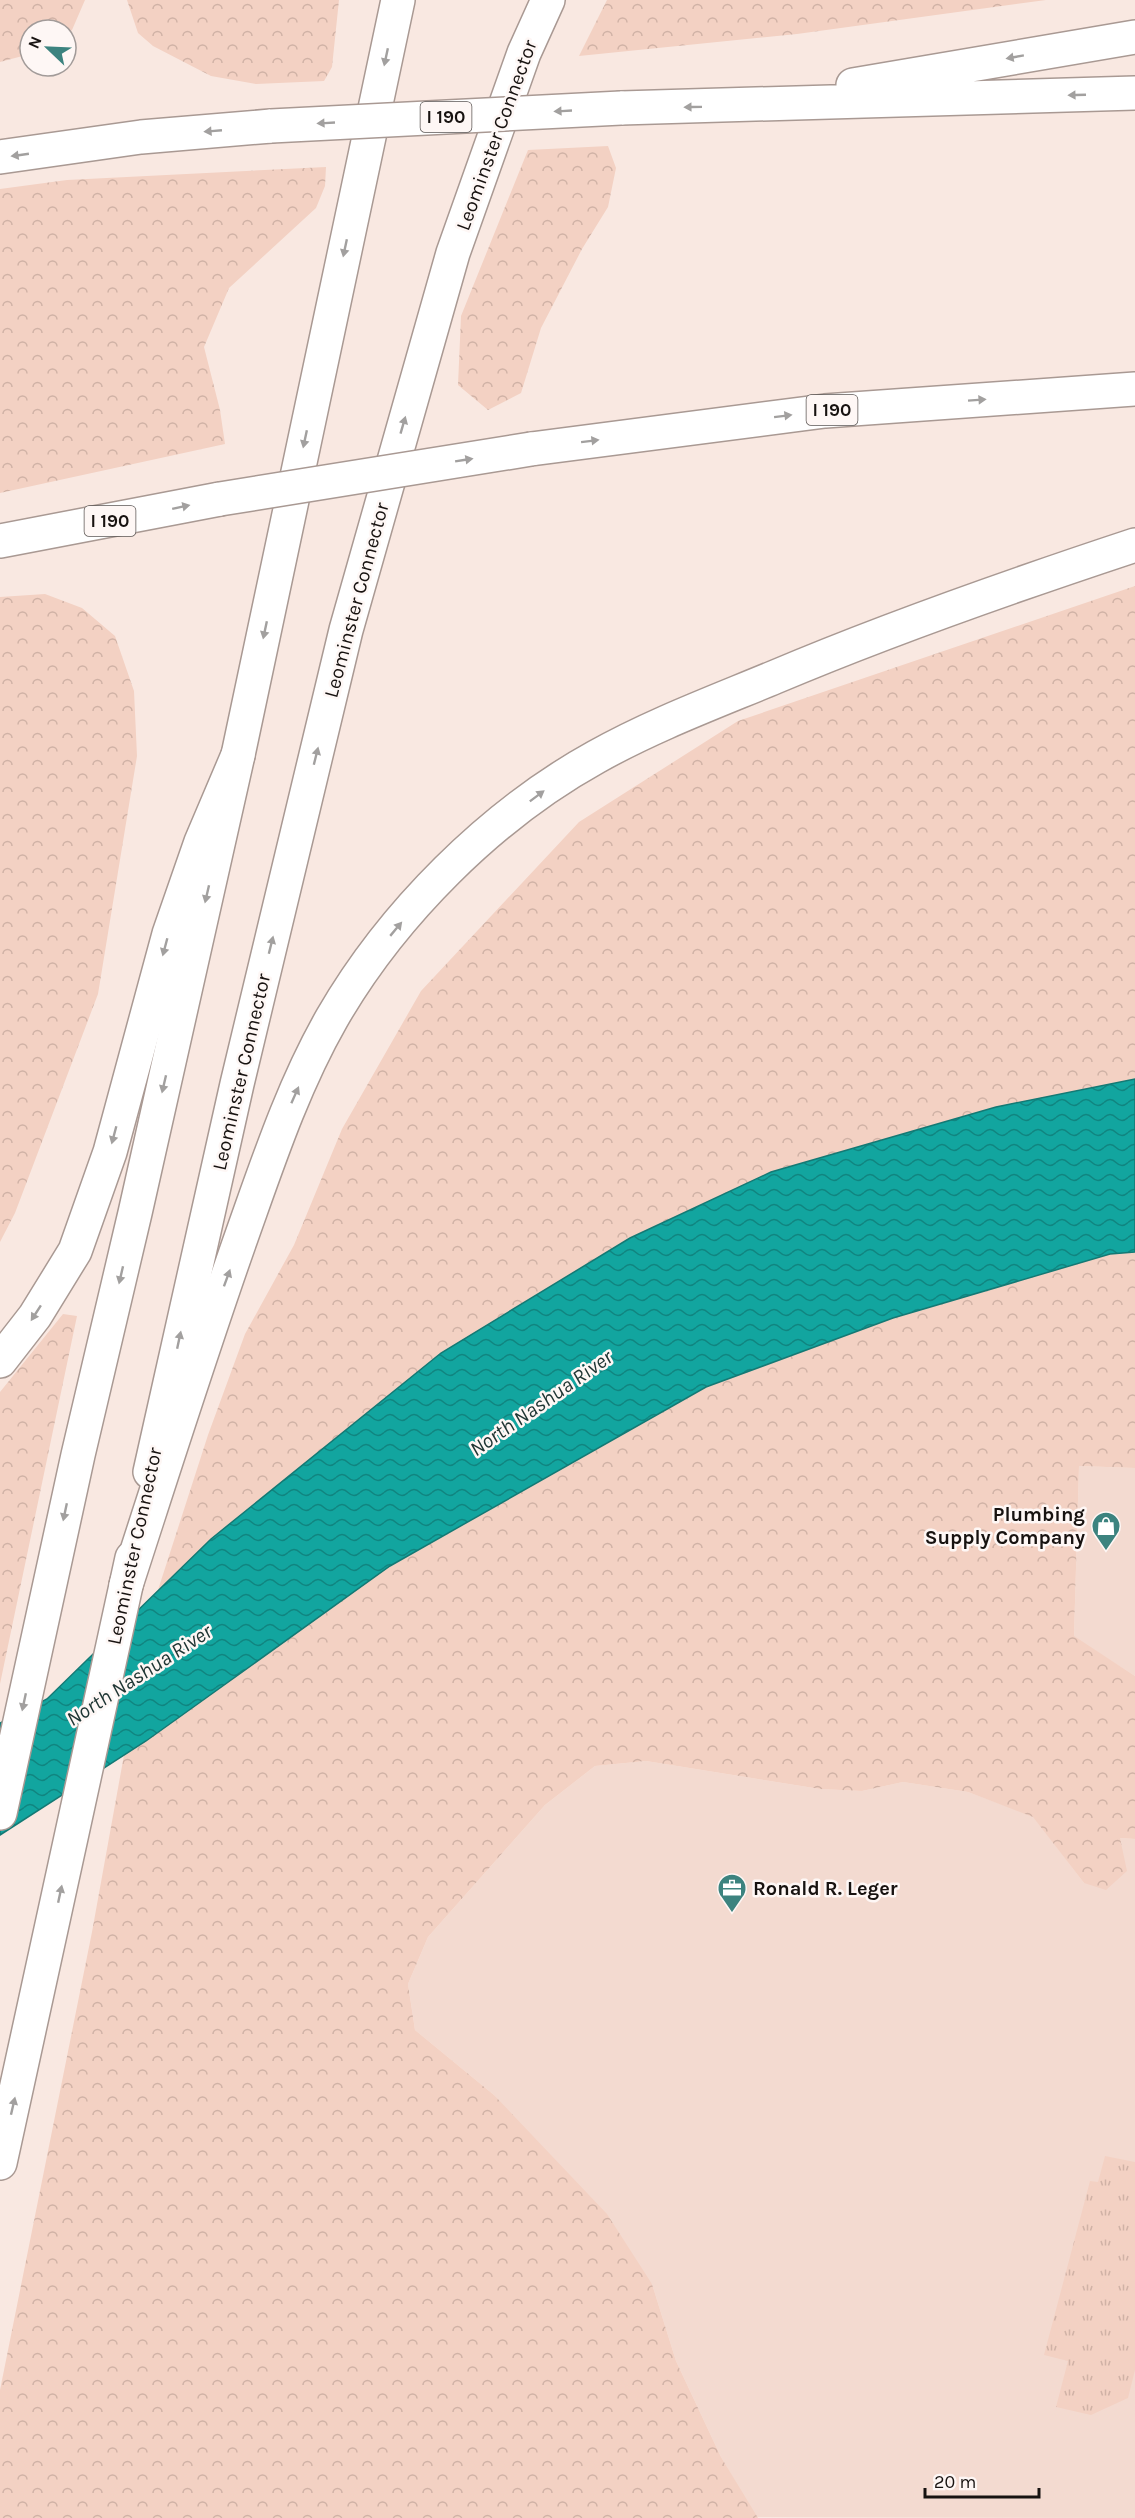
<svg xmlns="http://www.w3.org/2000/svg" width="1135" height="2518" viewBox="0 0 1135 2518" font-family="Karla,sans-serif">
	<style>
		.built { fill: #f3dad0 }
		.forest { fill: url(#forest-crowns) }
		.park { fill: url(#park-tufts) }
		.water { fill: url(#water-waves); stroke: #147974; stroke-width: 1.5 }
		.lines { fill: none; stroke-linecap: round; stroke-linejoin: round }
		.major-casing { stroke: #a99993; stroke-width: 36 }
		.highway-casing { stroke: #a99993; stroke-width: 36 }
		.major { stroke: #fff; stroke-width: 33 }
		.highway { stroke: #fff; stroke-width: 33 }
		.highway-bridge-casing { stroke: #a99993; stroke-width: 36; stroke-linecap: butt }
		.highway-bridge { stroke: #fff; stroke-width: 33 }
		.oneway { fill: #a2a09f }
		.labels { text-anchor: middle; stroke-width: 5; stroke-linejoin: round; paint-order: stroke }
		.shield { fill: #fef7f5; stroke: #5c5755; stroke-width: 1.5 }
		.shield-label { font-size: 18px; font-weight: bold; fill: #171210 }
		.street-label { font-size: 20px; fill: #171210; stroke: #fef7f5 }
		.poi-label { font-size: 20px; font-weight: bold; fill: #171210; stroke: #fef7f5; text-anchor: end }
		.water-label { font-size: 21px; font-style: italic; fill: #203634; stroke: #fef7f5 }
	</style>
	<defs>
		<pattern id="forest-crowns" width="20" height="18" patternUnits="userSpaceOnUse" patternTransform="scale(1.5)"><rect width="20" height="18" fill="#f3d1c3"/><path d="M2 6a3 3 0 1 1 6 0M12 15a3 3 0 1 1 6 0" fill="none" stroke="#d0b2a6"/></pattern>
		<pattern id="park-tufts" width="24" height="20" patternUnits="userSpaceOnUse" patternTransform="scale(1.5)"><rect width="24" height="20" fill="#f3d1c3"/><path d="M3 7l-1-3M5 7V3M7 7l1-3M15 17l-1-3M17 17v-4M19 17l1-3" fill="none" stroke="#d0b2a6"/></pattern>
		<pattern id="water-waves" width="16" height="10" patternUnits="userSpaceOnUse" patternTransform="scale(1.5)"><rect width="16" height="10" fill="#12a59f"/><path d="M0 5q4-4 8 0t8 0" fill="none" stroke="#108580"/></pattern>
	</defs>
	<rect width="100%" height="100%" fill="#f9e8e1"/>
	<path class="built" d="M 1079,1466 L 1135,1468 L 1135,1676 L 1074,1637 Z
		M 646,1761 L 820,1789 L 862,1791 L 903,1782 L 968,1792 L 1033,1816 L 1084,1883 L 1120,1838 L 1135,1839 L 1135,2518 L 756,2517 L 721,2457 L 676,2361 L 652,2284 L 494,2095 L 415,2030 L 408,1984 L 428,1937 L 545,1805 L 595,1766 Z"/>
	<path class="forest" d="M 0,0 L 85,0 L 72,30 L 66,35 L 66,30 L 30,30 L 30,54 L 0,62 Z
		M 127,0 L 339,0 L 332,67 L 324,81 L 256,84 L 211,76 L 153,46 L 138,33 Z
		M 607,0 L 1046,0 L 797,34 L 579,56 Z
		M 608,146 L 616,168 L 608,207 L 582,249 L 541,328 L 521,393 L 488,410 L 458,385 L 461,316 L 528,150 Z
		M 326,167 L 325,186 L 316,208 L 229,288 L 204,347 L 220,410 L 225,444 L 0,493 L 0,189 L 67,180 Z
		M 1135,586 L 1135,1079 L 996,1107 L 771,1172 L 630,1238 L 158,1590 L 208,1435 L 245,1334 L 294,1245 L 342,1129 L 421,991 L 579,822 L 738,721 Z
		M 45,594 L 82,608 L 115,636 L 134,691 L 137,756 L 98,994 L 15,1213 L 0,1242 L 0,597 Z
		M 1135,1252 L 1135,1468 L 1079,1466 L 1074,1636 L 1135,1676 L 1135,1839 L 1120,1838 L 1127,1871 L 1106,1890 L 1084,1883 L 1033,1817 L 968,1792 L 903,1782 L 862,1791 L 820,1789 L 646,1761 L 595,1766 L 545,1805 L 428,1937 L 408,1984 L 415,2030 L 494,2095 L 607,2214 L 652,2284 L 676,2361 L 721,2457 L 758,2518 L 0,2518 L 0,2390 L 92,1932 L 124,1755 L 390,1566 L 706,1387 L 893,1318 L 1110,1254 Z
		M 63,1314 L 77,1316 L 0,1684 L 0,1392 Z"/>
	<path class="park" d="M 1105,2156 L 1135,2162 L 1135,2370 L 1128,2398 L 1091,2415 L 1056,2407 L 1068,2361 L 1044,2355 L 1090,2181 L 1098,2182 Z"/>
	<path class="water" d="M 1135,1079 L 1135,1252 L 1110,1254 L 893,1318 L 706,1387 L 390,1566 L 146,1741 L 0,1835 L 0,1723 L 47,1699 L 211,1539 L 441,1353 L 630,1238 L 771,1172 L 996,1107 Z"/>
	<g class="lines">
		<g class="major-casing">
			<path id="major" d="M 150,1472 L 237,1084 L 346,630 L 453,253 L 524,53 L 548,0
				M 0,1813 L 78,1455 L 135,1213 L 238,755 L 398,0
				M 0,2163 L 132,1558"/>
		</g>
		<g class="highway-casing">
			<path id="highway" d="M 853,85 L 1135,37
				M 621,108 L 1135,93
				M 0,157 L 141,137 L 271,126
				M 531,449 L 825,411 L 1135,389
				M 0,541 L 220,499
				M 0,1361 L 35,1316 L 75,1251 L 110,1152 L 169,934 L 201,842 L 238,755
				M 126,1585 C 164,1468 201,1351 242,1235 C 268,1162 293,1086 332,1018 C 392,914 491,815 596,757 C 653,725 715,702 775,677 C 893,627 1014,585 1135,545"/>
		</g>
		<use href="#major" class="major"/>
		<use href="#highway" class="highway"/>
		<g class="highway-bridge-casing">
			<path id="highway-bridge" d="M 271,126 L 621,108
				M 220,499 L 531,449"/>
		</g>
		<use href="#highway-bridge" class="highway-bridge"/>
	</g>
	<defs><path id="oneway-solid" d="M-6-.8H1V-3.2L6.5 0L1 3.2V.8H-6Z" transform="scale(1.5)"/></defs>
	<g class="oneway">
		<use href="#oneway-solid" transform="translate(386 57) rotate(102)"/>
		<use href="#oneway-solid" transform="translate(1015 57) rotate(170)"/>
		<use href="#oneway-solid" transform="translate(1077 95) rotate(178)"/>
		<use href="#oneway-solid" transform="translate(693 107) rotate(179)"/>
		<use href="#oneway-solid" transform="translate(563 111) rotate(177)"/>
		<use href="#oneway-solid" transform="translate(326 123) rotate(177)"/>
		<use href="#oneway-solid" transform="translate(213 131) rotate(175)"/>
		<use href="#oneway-solid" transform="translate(20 155) rotate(172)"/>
		<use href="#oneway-solid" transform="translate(345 248) rotate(102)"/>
		<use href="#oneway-solid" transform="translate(977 400) rotate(-4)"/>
		<use href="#oneway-solid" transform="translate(783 416) rotate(-7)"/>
		<use href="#oneway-solid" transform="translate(403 425) rotate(-74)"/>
		<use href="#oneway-solid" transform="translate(305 439) rotate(102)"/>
		<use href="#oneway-solid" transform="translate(590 441) rotate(-7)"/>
		<use href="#oneway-solid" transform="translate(464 460) rotate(-9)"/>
		<use href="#oneway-solid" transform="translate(181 507) rotate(-12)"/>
		<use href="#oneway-solid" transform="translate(265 630) rotate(102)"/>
		<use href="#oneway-solid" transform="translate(316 756) rotate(-76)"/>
		<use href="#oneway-solid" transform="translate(537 796) rotate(-37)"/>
		<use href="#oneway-solid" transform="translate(207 894) rotate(103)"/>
		<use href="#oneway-solid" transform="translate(396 929) rotate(-50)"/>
		<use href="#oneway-solid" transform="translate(271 945) rotate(-76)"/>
		<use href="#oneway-solid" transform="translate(165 947) rotate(105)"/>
		<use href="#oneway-solid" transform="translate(164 1084) rotate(103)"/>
		<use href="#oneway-solid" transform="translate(295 1095) rotate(-66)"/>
		<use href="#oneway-solid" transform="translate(114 1135) rotate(105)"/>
		<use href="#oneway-solid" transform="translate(121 1275) rotate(103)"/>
		<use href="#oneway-solid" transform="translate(227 1278) rotate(-70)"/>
		<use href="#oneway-solid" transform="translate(36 1313) rotate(123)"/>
		<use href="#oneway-solid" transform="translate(179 1340) rotate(-78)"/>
		<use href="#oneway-solid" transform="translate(65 1512) rotate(102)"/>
		<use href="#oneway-solid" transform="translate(24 1702) rotate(102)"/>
		<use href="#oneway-solid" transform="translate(60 1894) rotate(-78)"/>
		<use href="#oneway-solid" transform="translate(13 2106) rotate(-77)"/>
	</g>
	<defs>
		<g id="shop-pin" transform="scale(1.5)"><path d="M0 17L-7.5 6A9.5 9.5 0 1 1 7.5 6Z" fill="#3c837f" stroke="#fef7f5"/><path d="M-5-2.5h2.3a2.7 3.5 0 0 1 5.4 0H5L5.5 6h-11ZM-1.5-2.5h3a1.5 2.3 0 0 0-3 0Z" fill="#fff"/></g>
		<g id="office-pin" transform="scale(1.5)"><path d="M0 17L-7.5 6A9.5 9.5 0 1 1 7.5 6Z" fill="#3c837f" stroke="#fef7f5"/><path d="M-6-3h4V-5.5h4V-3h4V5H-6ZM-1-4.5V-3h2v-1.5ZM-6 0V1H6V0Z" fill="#fff"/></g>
	</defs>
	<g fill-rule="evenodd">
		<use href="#shop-pin" x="1106" y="1526"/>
		<use href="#office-pin" x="732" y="1888"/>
	</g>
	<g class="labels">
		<g class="shield">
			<rect x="420.5" y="102" width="51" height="30" rx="4.5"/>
			<rect x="806.5" y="395" width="51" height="30" rx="4.5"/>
			<rect x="84.5" y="506" width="51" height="30" rx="4.5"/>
		</g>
		<g class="shield-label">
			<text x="446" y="123">I 190</text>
			<text x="832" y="416">I 190</text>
			<text x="110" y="527">I 190</text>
		</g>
		<g class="street-label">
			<text transform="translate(496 135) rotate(-70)" y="7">Leominster Connector</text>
			<text transform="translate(356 600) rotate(-75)" y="7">Leominster Connector</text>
			<text transform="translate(241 1072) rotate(-77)" y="7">Leominster Connector</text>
			<text transform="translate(134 1546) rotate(-78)" y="7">Leominster Connector</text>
		</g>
		<g class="poi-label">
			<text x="1085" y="1521">Plumbing<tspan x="1085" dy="23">Supply Company</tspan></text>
			<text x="753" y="1895" text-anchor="start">Ronald R. Leger</text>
		</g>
		<g class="water-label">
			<text transform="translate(541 1403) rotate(-35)" y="7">North Nashua River</text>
			<text transform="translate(139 1675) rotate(-33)" y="7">North Nashua River</text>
		</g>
	</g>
	<g transform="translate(48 48) rotate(293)"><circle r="28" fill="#fef7f5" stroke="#a29b99" stroke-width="1.5"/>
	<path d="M0-4.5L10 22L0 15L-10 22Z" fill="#3c837f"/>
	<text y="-9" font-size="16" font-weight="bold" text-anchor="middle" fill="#171210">N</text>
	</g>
	<path d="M925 2488v9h114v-9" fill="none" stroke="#171210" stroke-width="3"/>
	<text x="934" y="2488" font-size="18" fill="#171210" stroke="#fef7f5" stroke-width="4.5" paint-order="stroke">20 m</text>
</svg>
